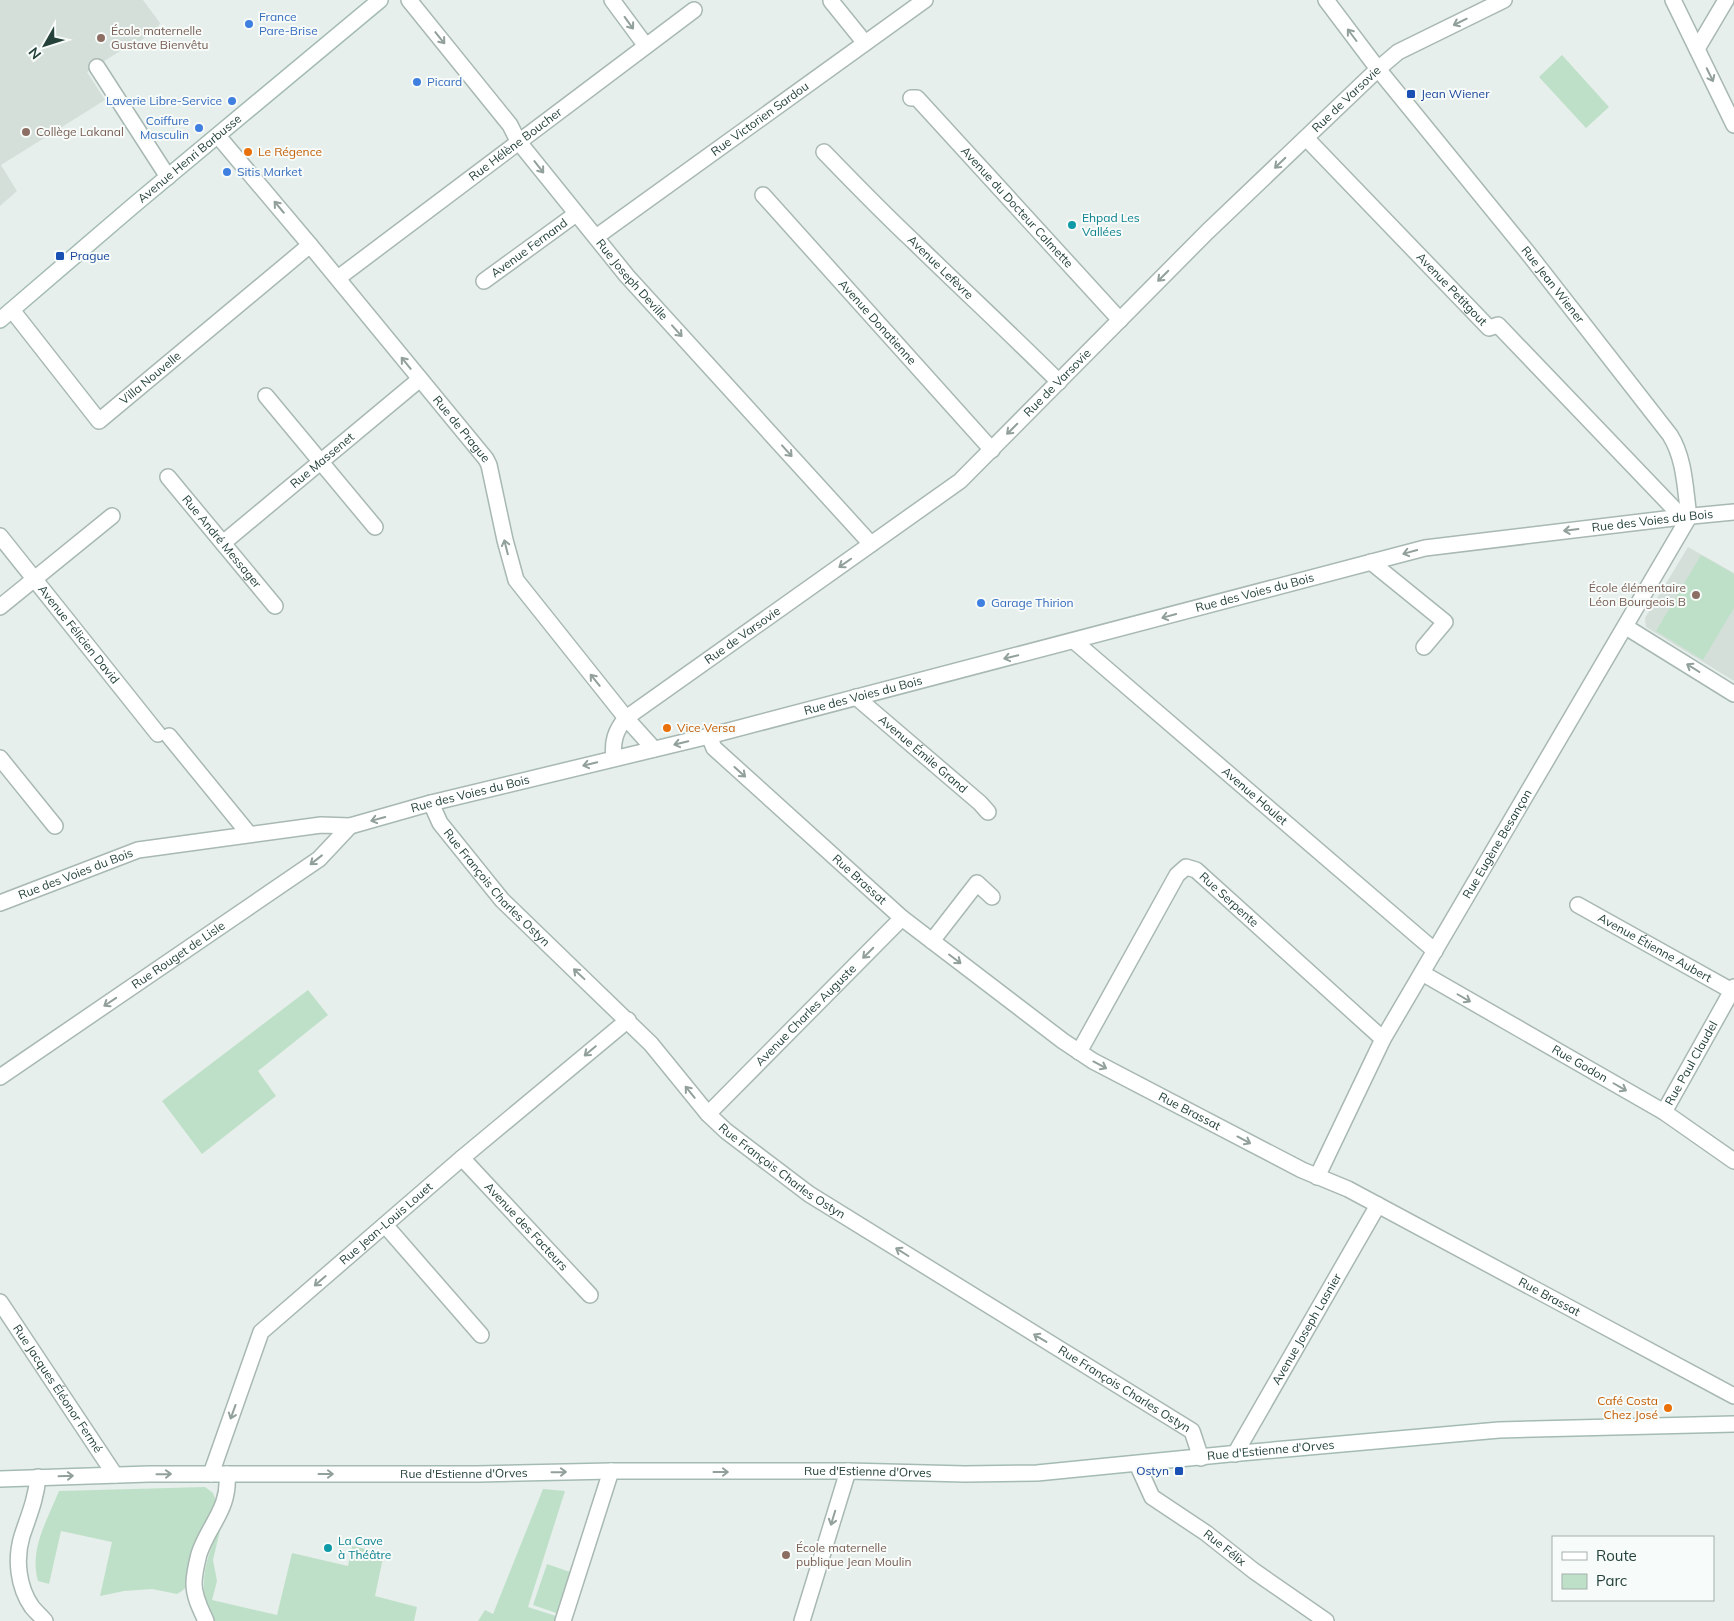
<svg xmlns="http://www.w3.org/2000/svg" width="1734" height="1621" viewBox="0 0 1734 1621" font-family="Mulish,sans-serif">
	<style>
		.built { fill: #d4dfda }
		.green { fill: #bfe0c8 }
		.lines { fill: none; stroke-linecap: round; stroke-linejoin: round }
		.street-casing { stroke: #a8b8b2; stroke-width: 18 }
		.secondary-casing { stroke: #a4bbb3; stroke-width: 18 }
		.street { stroke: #fff; stroke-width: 15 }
		.secondary { stroke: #fff; stroke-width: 15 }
		.oneway { stroke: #92a09c }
		.shop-dot { fill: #3f7fe0; stroke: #f7fbf9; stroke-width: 2 }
		.education-dot { fill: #8d6e63; stroke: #f7fbf9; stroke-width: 2 }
		.transit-dot { fill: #1a4fb4; stroke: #f7fbf9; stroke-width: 2 }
		.food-dot { fill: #e8710a; stroke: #f7fbf9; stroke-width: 2 }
		.culture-dot { fill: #0f9aa8; stroke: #f7fbf9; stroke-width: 2 }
		.labels { text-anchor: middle; stroke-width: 4; stroke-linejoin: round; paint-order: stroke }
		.shop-label { font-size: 12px; fill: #366cbe; stroke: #f7fbf9; text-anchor: start }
		.education-label { font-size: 12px; fill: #785e54; stroke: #f7fbf9; text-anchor: start }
		.transit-label { font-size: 12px; fill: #164399; stroke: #f7fbf9; text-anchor: start }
		.street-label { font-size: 12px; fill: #24423a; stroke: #f7fbf9 }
		.food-label { font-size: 12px; fill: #c56008; stroke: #f7fbf9; text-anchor: start }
		.culture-label { font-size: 12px; fill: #0d838f; stroke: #f7fbf9; text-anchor: start }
	</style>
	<rect width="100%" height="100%" fill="#e6efeb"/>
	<path class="built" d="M 0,0 L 143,0 L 160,23 L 157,29 L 130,48 L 128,46 L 87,72 L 105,100 L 1,165 L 17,191 L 0,206 Z
		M 1688,547 L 1734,573 L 1734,681 L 1646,627 L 1645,618 Z"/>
	<path class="green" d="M 1562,55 L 1609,107 L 1586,128 L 1539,77 Z
		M 1701,555 L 1734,574 L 1734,608 L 1703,660 L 1656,631 Z
		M 308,990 L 328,1015 L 258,1071 L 276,1096 L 202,1154 L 162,1101 Z
		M 205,1487 L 213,1493 L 216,1501 L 188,1585 L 182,1591 L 177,1594 L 152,1589 L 124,1591 L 100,1596 L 112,1542 L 61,1531 L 49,1584 L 38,1581 C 29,1549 47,1521 59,1491 Z
		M 543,1489 L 565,1491 L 528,1607 L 559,1617 L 558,1621 L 478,1621 L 485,1610 L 493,1614 Z
		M 223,1518 L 213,1560 L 217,1581 L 212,1600 L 277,1615 L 292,1553 L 348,1566 L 352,1546 L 384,1553 L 375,1596 L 417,1607 L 414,1621 L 214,1621 C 210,1611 205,1601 204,1591 C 202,1565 214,1541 223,1518 Z
		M 547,1564 L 573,1573 L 559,1614 L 533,1605 Z"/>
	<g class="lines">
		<g class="street-casing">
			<g id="street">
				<path id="s1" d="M 409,0 L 510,125 L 518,141 L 627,276 L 871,544"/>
				<path d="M 612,0 L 646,46"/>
				<path id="s2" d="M 1326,0 L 1378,69 L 1528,253 L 1670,435 C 1685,459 1685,489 1689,517"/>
				<path d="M 1673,0 L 1734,125"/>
				<path d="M 831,1 L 865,43"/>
				<path d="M 1697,49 L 1726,0"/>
				<path d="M 97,67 L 168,177"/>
				<path id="s3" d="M 911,98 L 917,98 L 1120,320"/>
				<path id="s4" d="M 218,136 L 310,245 L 486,459 L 489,465 L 505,540 L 516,580 L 626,718 L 654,749"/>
				<path id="s5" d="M 1306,138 L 1489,328 L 1498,325 L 1682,517"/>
				<path id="s6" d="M 824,152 C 853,182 882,212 913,241 C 961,288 1011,334 1059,382"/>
				<path id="s7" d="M 763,195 L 992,450"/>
				<path id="s8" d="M 596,237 L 925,0"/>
				<path id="s9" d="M 338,278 L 694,10"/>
				<path id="s10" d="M 484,281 L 576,214"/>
				<path id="s11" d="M 12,310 L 99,421 L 310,245"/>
				<path d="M 266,396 L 375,527"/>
				<path id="s12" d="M 168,477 L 275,606"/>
				<path id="s13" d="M 0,536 L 158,734"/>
				<path id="s14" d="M 223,543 L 420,379"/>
				<path d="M 1371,562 L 1445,622 L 1424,647"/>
				<path d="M 0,607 L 112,516"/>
				<path d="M 1626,627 L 1734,694"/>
				<path id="s15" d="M 1074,641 L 1435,951"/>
				<path id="s16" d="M 856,697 L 980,803 L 988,812"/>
				<path d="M 169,736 L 249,834"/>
				<path id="s17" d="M 709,736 L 714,748 L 902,918 L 1063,1041 L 1093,1061 L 1302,1170 L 1348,1189 L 1734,1396"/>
				<path d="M 0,758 L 55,826"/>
				<path id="s18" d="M 614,758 C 612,742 615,731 626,718 L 960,481 L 1207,232 L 1378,69 L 1398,52 L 1504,0"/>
				<path id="s19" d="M 431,803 L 440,823 L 502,900 L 651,1044 L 708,1114 L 726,1131 L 809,1194 L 1192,1431 L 1201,1458"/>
				<path id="s20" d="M 0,903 L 138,850 L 321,825 L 350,826 L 431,803 L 709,736 L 1425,548 L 1682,517 L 1734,512"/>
				<path id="s21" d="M 1578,905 L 1732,991"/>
				<path d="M 932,941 L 977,883 L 992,897"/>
				<path id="s22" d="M 1422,973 L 1664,1112 L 1734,1161"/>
				<path id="s23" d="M 1079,1052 L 1177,875 L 1186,867 L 1196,870 L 1383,1039"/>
				<path id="s24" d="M 0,1077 L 319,859 L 350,826"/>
				<path id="s25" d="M 1664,1112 L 1734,987"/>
				<path id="s26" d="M 708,1114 L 902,918"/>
				<path id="s27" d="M 462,1158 L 590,1295"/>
				<path id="s28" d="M 1317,1177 L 1383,1039 L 1689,517"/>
				<path d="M 385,1225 L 481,1335"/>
				<path id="s29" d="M 0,1302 L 115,1475"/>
				<path id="s30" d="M 1235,1454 L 1378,1205"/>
				<path id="s31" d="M 1137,1464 L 1152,1497 L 1206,1533 L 1254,1571 L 1326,1621"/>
				<path id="s32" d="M 211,1474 L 261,1332 L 462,1158 L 628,1020"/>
				<path d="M 38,1477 C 36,1499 29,1515 22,1536 C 15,1559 18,1587 32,1607 C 36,1612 41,1616 45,1621"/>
				<path d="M 206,1621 C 201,1610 194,1597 194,1584 C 194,1575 197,1562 199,1554 C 209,1524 230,1509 227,1474"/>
				<path d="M 563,1621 L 611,1471"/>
				<path d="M 802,1621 L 848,1471"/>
			</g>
		</g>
		<g class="secondary-casing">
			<g id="secondary">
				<path id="s33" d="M 0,320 L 134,205 L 380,0"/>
				<path id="s34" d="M 0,1479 L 149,1474 L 478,1474 L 611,1471 L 848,1471 L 965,1474 L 1037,1473 L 1229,1454 L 1499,1430 L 1734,1424"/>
			</g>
		</g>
		<use href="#street" class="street"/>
		<use href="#secondary" class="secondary"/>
	</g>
	<defs><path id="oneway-shaft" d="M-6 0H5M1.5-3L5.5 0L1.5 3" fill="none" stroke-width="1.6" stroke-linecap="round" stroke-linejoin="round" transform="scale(1.25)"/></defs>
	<g class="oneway">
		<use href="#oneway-shaft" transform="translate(1460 22) rotate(154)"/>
		<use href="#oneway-shaft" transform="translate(629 23) rotate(54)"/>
		<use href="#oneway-shaft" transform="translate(1352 35) rotate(-127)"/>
		<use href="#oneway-shaft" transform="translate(440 38) rotate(51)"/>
		<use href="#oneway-shaft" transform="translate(1710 75) rotate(64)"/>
		<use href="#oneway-shaft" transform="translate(1280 163) rotate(136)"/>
		<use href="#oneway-shaft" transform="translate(539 167) rotate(52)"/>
		<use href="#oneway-shaft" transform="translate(279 207) rotate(-130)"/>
		<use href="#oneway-shaft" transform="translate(1163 276) rotate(135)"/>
		<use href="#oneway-shaft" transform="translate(677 331) rotate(48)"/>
		<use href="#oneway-shaft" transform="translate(406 363) rotate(-129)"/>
		<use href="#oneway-shaft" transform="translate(1012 429) rotate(135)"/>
		<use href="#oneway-shaft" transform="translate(787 451) rotate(48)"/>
		<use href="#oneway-shaft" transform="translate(1571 530) rotate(173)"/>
		<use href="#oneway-shaft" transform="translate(506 547) rotate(-104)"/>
		<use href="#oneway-shaft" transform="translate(1410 552) rotate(165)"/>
		<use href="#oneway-shaft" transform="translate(845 563) rotate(145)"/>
		<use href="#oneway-shaft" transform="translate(1169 616) rotate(165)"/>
		<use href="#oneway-shaft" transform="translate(1011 657) rotate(166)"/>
		<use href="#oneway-shaft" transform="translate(1693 668) rotate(-148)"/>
		<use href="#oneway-shaft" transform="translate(595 680) rotate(-129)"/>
		<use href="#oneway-shaft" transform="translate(681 743) rotate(166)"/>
		<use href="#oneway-shaft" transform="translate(590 764) rotate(166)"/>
		<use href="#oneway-shaft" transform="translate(740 772) rotate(42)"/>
		<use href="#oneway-shaft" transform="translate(378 819) rotate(165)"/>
		<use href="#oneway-shaft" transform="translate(316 860) rotate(142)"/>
		<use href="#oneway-shaft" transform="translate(868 953) rotate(135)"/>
		<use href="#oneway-shaft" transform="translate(955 959) rotate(37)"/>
		<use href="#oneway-shaft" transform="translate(579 974) rotate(-137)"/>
		<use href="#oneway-shaft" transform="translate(1464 998) rotate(30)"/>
		<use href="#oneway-shaft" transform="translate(110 1002) rotate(146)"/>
		<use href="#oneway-shaft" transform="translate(590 1051) rotate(140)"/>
		<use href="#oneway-shaft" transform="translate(1100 1065) rotate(28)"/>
		<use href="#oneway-shaft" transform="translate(1620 1087) rotate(30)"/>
		<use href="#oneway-shaft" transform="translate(690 1092) rotate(-129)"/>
		<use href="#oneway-shaft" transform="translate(1244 1140) rotate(28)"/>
		<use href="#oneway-shaft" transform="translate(902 1252) rotate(-148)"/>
		<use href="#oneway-shaft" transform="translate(320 1281) rotate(139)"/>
		<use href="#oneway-shaft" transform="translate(1040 1338) rotate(-149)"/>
		<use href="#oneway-shaft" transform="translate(233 1412) rotate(110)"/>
		<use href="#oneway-shaft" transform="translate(559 1472) rotate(-1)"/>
		<use href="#oneway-shaft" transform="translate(721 1472)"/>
		<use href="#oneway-shaft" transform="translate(164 1474) rotate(-1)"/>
		<use href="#oneway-shaft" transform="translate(326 1474)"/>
		<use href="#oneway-shaft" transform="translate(66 1476) rotate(-2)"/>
		<use href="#oneway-shaft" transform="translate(833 1518) rotate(107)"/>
	</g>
	<g class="shop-dot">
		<circle cx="249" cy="24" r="5"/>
		<circle cx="417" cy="82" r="5"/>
		<circle cx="232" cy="101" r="5"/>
		<circle cx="199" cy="128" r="5"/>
		<circle cx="227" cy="172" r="5"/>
		<circle cx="981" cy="603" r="5"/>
	</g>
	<g class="education-dot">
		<circle cx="101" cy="38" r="5"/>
		<circle cx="26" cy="132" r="5"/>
		<circle cx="1696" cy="595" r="5"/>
		<circle cx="786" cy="1555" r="5"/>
	</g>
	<g class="transit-dot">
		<rect x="1406" y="89" width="10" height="10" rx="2.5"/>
		<rect x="55" y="251" width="10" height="10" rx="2.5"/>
		<rect x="1174" y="1466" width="10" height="10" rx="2.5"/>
	</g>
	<g class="food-dot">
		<circle cx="248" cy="152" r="5"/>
		<circle cx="667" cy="728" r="5"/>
		<circle cx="1668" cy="1408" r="5"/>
	</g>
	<g class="culture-dot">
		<circle cx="1072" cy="225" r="5"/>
		<circle cx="328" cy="1548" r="5"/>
	</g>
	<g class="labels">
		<g class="shop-label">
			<text x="259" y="21">France<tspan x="259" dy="14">Pare-Brise</tspan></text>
			<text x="427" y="86">Picard</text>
			<text x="222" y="105" text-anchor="end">Laverie Libre-Service</text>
			<text x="189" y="125" text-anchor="end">Coiffure<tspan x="189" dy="14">Masculin</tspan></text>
			<text x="237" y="176">Sitis Market</text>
			<text x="991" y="607">Garage Thirion</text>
		</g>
		<g class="education-label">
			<text x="111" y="35">École maternelle<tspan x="111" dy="14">Gustave Bienvêtu</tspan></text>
			<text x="36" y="136">Collège Lakanal</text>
			<text x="1686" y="592" text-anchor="end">École élémentaire<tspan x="1686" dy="14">Léon Bourgeois B</tspan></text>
			<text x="796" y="1552">École maternelle<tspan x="796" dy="14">publique Jean Moulin</tspan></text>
		</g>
		<g class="transit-label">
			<text x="1421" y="98">Jean Wiener</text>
			<text x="70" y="260">Prague</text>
			<text x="1169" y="1475" text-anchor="end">Ostyn</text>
		</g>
		<g class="street-label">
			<text dy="4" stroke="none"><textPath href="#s18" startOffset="996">Rue de Varsovie</textPath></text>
			<text dy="4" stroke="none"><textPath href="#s8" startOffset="202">Rue Victorien Sardou</textPath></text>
			<text dy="4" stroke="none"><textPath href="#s9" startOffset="222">Rue Hélène Boucher</textPath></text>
			<text dy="4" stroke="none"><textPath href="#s33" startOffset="249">Avenue Henri Barbusse</textPath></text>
			<text dy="4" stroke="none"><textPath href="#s3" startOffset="154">Avenue du Docteur Calmette</textPath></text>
			<text dy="4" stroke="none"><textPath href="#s10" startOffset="56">Avenue Fernand</textPath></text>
			<text dy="4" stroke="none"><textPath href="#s6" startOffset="164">Avenue Lefèvre</textPath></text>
			<text dy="4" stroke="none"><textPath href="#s1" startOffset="358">Rue Joseph Deville</textPath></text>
			<text dy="4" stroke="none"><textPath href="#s2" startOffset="364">Rue Jean Wiener</textPath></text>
			<text dy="4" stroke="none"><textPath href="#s5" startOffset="210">Avenue Petitgout</textPath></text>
			<text dy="4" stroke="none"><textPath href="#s7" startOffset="171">Avenue Donatienne</textPath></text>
			<text dy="4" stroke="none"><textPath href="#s11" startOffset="208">Villa Nouvelle</textPath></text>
			<text dy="4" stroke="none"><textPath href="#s18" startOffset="591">Rue de Varsovie</textPath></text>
			<text dy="4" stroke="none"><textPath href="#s4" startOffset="381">Rue de Prague</textPath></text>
			<text dy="4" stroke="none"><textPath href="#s14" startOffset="129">Rue Massenet</textPath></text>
			<text dy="4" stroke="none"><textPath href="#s20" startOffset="1701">Rue des Voies du Bois</textPath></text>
			<text dy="4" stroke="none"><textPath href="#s12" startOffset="84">Rue André Messager</textPath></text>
			<text dy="4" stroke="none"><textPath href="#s20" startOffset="1296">Rue des Voies du Bois</textPath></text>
			<text dy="4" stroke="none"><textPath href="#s13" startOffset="126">Avenue Félicien David</textPath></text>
			<text dy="4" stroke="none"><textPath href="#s18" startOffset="186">Rue de Varsovie</textPath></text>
			<text dy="4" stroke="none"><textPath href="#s20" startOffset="891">Rue des Voies du Bois</textPath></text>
			<text dy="4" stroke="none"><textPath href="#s16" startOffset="88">Avenue Émile Grand</textPath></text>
			<text dy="4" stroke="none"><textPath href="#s20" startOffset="486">Rue des Voies du Bois</textPath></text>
			<text dy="4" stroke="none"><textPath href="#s15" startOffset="238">Avenue Houlet</textPath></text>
			<text dy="4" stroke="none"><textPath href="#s28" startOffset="379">Rue Eugène Besançon</textPath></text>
			<text dy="4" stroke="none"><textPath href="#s20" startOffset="81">Rue des Voies du Bois</textPath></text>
			<text dy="4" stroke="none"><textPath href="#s17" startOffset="209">Rue Brassat</textPath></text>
			<text dy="4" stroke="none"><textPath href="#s19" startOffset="108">Rue François Charles Ostyn</textPath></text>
			<text dy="4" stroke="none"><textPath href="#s23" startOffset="269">Rue Serpente</textPath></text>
			<text dy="4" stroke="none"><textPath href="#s21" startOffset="88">Avenue Étienne Aubert</textPath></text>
			<text dy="4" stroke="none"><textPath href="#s24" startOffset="216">Rue Rouget de Lisle</textPath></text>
			<text dy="4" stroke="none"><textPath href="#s26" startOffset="139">Avenue Charles Auguste</textPath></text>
			<text dy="4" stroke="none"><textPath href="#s25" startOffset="56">Rue Paul Claudel</textPath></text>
			<text dy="4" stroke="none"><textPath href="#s22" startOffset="182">Rue Godon</textPath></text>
			<text dy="4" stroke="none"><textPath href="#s17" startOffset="614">Rue Brassat</textPath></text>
			<text dy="4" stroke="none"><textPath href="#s19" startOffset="512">Rue François Charles Ostyn</textPath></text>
			<text dy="4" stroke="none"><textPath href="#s32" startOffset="316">Rue Jean-Louis Louet</textPath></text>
			<text dy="4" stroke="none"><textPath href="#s27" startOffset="94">Avenue des Facteurs</textPath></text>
			<text dy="4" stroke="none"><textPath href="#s17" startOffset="1019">Rue Brassat</textPath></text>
			<text dy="4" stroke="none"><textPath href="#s30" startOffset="144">Avenue Joseph Lasnier</textPath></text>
			<text dy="4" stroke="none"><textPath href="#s29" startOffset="104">Rue Jacques Éléonor Fermé</textPath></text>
			<text dy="4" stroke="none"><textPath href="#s19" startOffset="918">Rue François Charles Ostyn</textPath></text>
			<text dy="4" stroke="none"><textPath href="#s34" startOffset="1272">Rue d'Estienne d'Orves</textPath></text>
			<text dy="4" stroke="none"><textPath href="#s34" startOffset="464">Rue d'Estienne d'Orves</textPath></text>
			<text dy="4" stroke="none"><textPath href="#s34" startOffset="868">Rue d'Estienne d'Orves</textPath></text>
			<text dy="4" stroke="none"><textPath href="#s31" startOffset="125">Rue Félix</textPath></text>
		</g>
		<g class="food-label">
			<text x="258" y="156">Le Régence</text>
			<text x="677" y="732">Vice Versa</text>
			<text x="1658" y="1405" text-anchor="end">Café Costa<tspan x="1658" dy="14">Chez José</tspan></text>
		</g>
		<g class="culture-label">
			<text x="1082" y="222">Ehpad Les<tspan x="1082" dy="14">Vallées</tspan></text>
			<text x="338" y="1545">La Cave<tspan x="338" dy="14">à Théâtre</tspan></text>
		</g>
	</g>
	<rect x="1552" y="1536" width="162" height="65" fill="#f7fbf9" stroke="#a3b1ad"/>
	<rect x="1562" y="1552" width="25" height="8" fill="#ffffff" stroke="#a3b1ad"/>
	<text x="1596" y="1561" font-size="15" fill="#24423a">Route</text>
	<rect x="1562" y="1574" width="25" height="15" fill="#bfe0c8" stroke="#a3b1ad"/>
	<text x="1596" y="1586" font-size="15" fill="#24423a">Parc</text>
	<g transform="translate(45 45) rotate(231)" stroke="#f7fbf9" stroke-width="4" paint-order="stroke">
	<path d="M0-4L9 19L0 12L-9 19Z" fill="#24423a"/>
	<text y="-8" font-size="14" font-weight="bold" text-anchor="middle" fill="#24423a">N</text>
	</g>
</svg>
